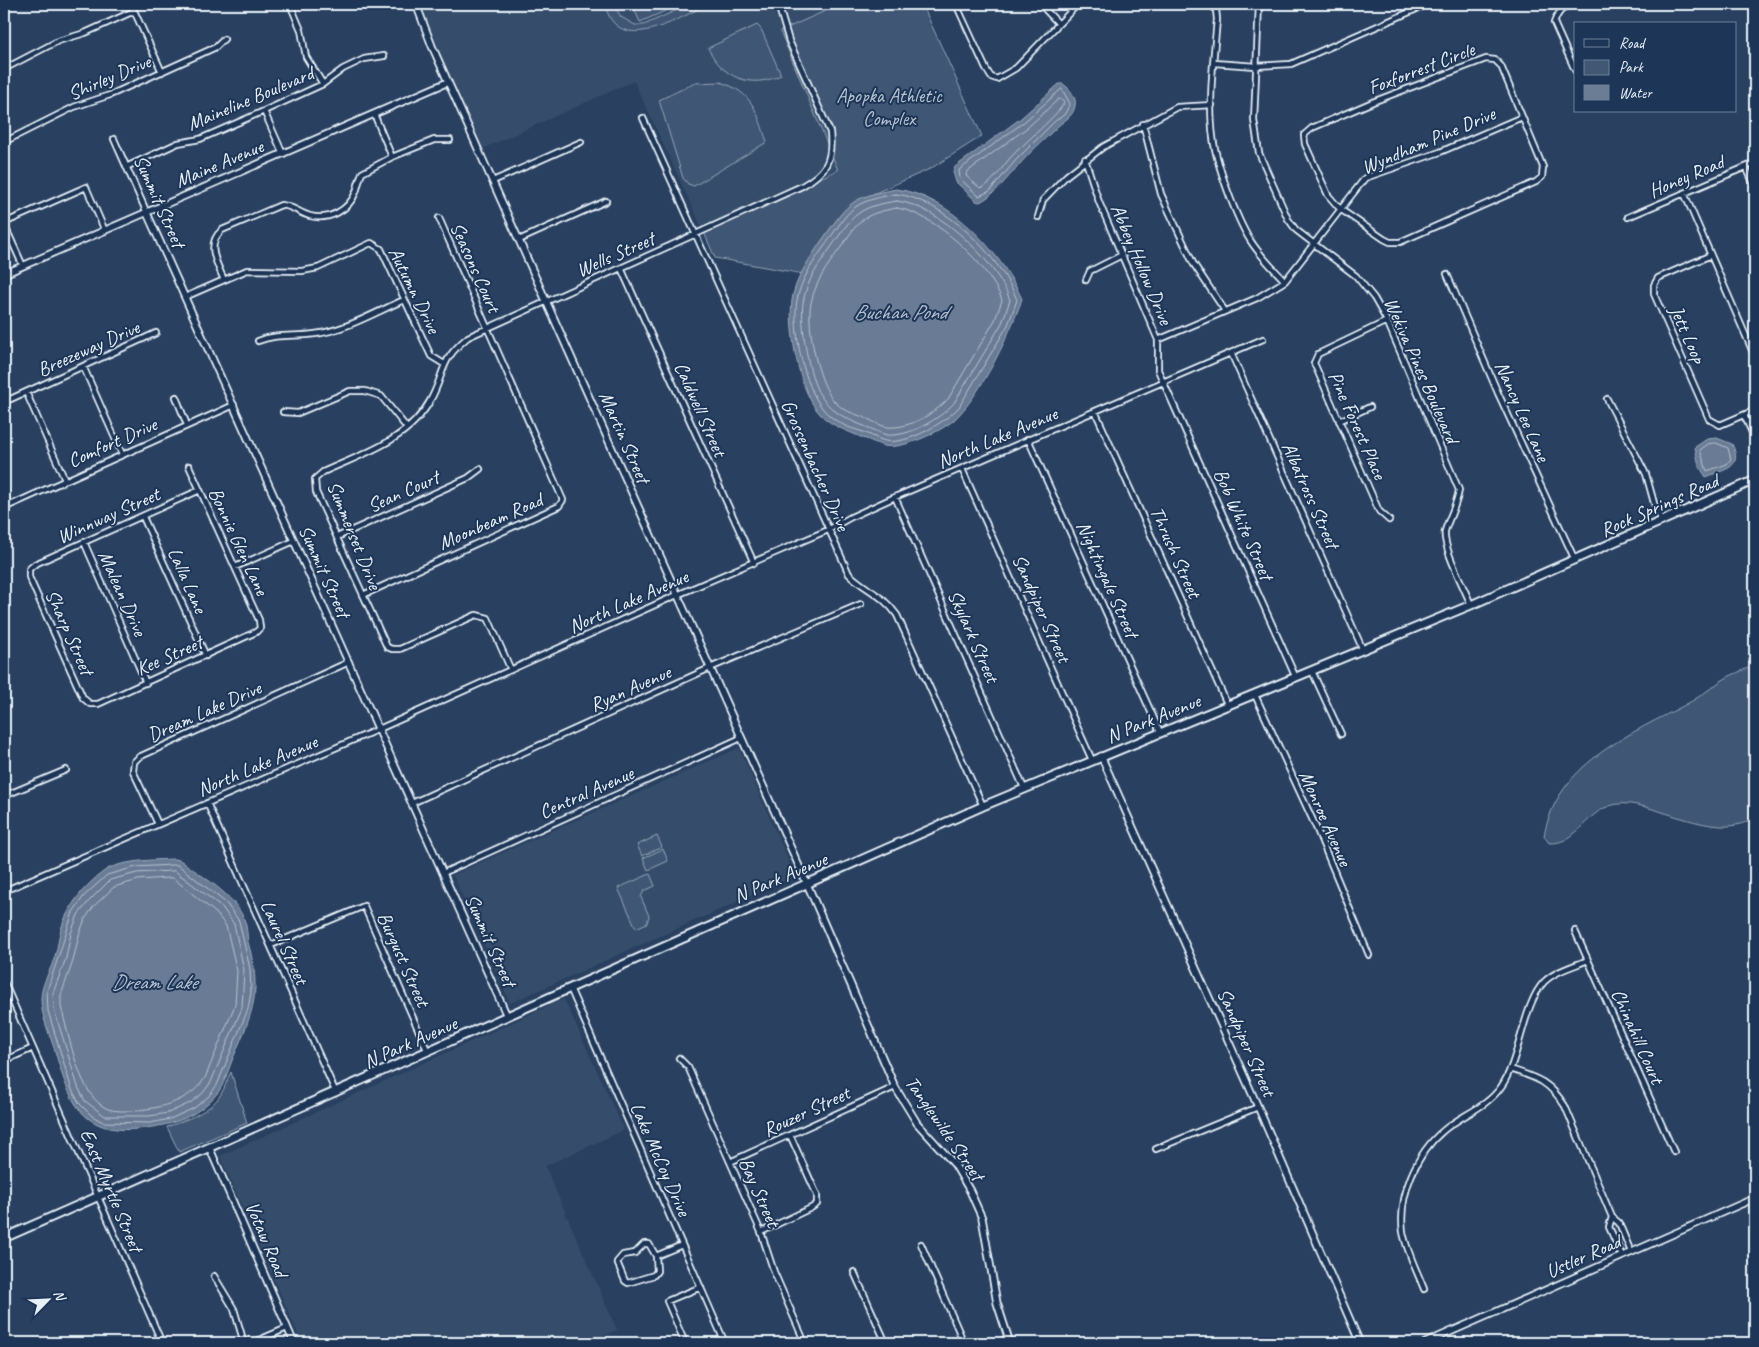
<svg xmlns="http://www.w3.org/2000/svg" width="1759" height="1347" viewBox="0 0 1759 1347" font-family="Caveat,sans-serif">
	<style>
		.built { fill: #364d6b }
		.green { fill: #415774; stroke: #94a4b6 }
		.water { fill: #6b7c95; stroke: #9dabbd }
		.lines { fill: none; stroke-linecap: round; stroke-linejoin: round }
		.shore { stroke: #b6c2d0; stroke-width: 1 }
		.minor-casing { stroke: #e8f1f8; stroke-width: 8 }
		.tertiary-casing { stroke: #e8f1f8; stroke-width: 9 }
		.secondary-casing { stroke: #e8f1f8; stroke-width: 11 }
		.minor { stroke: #1d3557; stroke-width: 4.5 }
		.tertiary { stroke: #1d3557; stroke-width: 5.5 }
		.secondary { stroke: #1d3557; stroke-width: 7 }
		.labels { text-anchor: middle; stroke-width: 4; stroke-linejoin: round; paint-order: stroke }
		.street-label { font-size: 20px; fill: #e8f1f8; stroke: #1d3557 }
		.park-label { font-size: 20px; fill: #b6c3d0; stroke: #1d3557 }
		.water-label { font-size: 21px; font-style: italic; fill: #b6c2d0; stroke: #1d3557 }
	</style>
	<rect width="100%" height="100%" fill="#294061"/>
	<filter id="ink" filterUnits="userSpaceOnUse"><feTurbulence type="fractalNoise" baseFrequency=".02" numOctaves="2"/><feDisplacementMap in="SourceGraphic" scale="10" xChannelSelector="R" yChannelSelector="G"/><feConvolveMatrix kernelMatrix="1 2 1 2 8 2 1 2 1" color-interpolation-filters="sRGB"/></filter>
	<g filter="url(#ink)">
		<path class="built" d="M 421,4 L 841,4 L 780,32 L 838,170 L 703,230 L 634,81 L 482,149 L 428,27 Z
			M 739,748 L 795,876 L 510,1003 L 453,875 Z
			M 564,999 L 624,1130 L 545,1166 L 617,1330 L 587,1343 L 302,1343 L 220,1156 Z"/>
		<path class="green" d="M 605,4 L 613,4 L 621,17 L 635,25 L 644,25 L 690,4 L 709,4 C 680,17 617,59 605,4 Z
			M 632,4 L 681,4 L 640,22 Z
			M 841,4 L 922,4 L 982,136 L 930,169 L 859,200 L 837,280 L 715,258 L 703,230 L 838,170 L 780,31 Z
			M 757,25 L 761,29 L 781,75 C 750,90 722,77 708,48 Z
			M 720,82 C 753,92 757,112 767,142 L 694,186 L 688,184 L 683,178 L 659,100 L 695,83 Z
			M 1755,664 L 1755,816 C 1726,843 1664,808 1631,804 C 1586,799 1583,845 1549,843 L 1544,836 C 1557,765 1626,736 1683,706 C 1697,699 1708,690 1721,681 C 1731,674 1744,671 1755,664 Z
			M 657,836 L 662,847 L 642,856 L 637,845 Z
			M 663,849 L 668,861 L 648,870 L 643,858 Z
			M 650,874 L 655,886 L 644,891 L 641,897 L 649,916 L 647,923 L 636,928 L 618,888 Z
			M 231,1072 L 247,1123 L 179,1152 L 167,1127 C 185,1120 211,1112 221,1094 C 225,1088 227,1079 231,1072 Z"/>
		<path class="water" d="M 1059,84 L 1063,84 C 1070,88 1077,98 1075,106 C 1073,118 1062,121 1055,129 C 1043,141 1030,152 1019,165 C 1006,179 997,193 980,202 L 976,201 L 956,182 L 953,172 L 955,167 L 1021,118 Z
			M 896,189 C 950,196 1001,252 1022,299 C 1010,334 981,395 954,420 C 940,432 902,450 884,446 C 877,444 870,440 863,438 C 848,431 833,427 821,415 C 799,393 788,330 792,300 C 795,279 809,260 820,243 C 848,204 847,198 896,189 Z
			M 1717,438 L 1732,444 C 1744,469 1724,469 1706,477 L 1699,466 L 1695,447 L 1707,439 Z
			M 174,859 L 180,860 C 201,876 234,894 244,919 C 247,926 247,935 248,942 C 262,992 254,1009 234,1056 C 229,1067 226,1080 219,1091 C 204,1111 182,1122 158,1126 C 87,1140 72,1112 55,1051 C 50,1035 41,1016 41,999 C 41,984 51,970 55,956 C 58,947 58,938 61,929 C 68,906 84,886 103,872 C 118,860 155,860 174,859 Z"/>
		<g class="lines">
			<path class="shore" d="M 1062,89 L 1070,104 L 1064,115 L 1055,121 L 1016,160 L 990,191 L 979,196 L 960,179 L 959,170 L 1024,122 Z
				M 1059,99 L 1062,100 L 1064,103 C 1060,113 1022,145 1012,156 C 1003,165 992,186 980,188 L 966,176 L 967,172 L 1028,127 Z
				M 896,194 C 943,199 1001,257 1017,300 L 1008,325 L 959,407 C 944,423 908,445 885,441 C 876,439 867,432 857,430 C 845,427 831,419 823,409 C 804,386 792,330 797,300 C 801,279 814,261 826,244 C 851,208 851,202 896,194 Z
				M 897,201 C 939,206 996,261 1010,300 L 1002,323 L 954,403 C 940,419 909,437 887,435 C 882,434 875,430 869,428 C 849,420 833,414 820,395 C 809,379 800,323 803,303 C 806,281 820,263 832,246 C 854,214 857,207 897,201 Z
				M 897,208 C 934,213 990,266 1002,300 L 995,320 L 948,399 C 935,413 909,429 888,427 C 880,426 871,420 863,417 C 852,413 842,410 834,401 C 818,383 806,326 811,303 C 815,283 827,266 839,250 C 859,221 861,214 897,208 Z
				M 1716,443 L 1728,448 L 1731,459 L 1727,464 L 1707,471 L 1700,450 L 1708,444 Z
				M 178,865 L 226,903 L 239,921 L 250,969 L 251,992 L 248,1009 L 217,1085 L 208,1097 L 194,1108 L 170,1119 L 150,1123 L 103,1122 L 92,1116 L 80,1104 L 72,1090 L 48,1011 L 47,991 L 73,912 L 84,896 L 107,875 L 136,867 Z
				M 175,871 L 222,907 L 234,924 L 244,970 L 242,1008 L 211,1082 L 203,1093 L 190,1103 L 168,1113 L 149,1116 L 105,1116 L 85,1101 L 78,1087 L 54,1009 L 53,993 L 66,958 L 71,933 L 78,915 L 89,901 L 110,880 L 137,873 Z
				M 173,878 L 216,913 L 226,926 L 237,971 L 235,1005 L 205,1078 C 193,1096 174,1104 153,1108 C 141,1110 119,1113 108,1109 C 79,1098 69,1034 61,1007 L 61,995 L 73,961 L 79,935 L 85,919 L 94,906 L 114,887 L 138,880 Z"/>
			<g class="minor-casing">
				<path id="minor" d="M 131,4 L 162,72
					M 290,4 L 301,30 L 306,57 L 323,84
					M 956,4 L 986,69 L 991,77 L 997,79 L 1016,68 L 1078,4
					M 1040,4 L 1058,23
					M 1212,4 L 1216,10 L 1217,19 C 1214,57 1208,98 1213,137 C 1216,163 1236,218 1250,240 C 1260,256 1273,268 1285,281
					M 1259,4 L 1254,120 L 1259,153 L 1288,219 L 1296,230 L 1356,276 L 1374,298 L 1387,321 L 1459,490 C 1457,505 1449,517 1445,531 C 1442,547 1465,589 1471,605
					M 1571,4 C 1562,8 1557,13 1554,23 L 1575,70
					M 1486,59 L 1495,60 L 1501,66 L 1543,167 L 1542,177 L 1536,182 L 1400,242 L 1390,242 L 1384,239 L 1340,209 L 1328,195 L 1305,144 L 1304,135 L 1312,128 L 1375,101 Z
					M 1214,63 L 1256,66 L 1291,64 L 1428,4
					M 4,69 L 58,41 L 85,33 L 134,11
					M 264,111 L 283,154
					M 374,114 L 392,157 L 434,140 L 450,140
					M 643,118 L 849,574 C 867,591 882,594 897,615 L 983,806
					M 1143,124 L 1161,194 L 1193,263 L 1225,311
					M 114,139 L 147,213
					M 4,142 L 74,107 L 110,95 L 216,47 L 224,39
					M 1085,159 L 1099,202 L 1158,340 L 1158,370 L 1296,678
					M 126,167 L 178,143 L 200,139 L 264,111 L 323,84 L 343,69 L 364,59 L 384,56
					M 1746,167 L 1755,186
					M 493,181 L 581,142
					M 1684,193 L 1755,357
					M 1038,217 L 1043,200 L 1066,176 L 1103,147 L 1177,107 L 1212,105
					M 1628,217 L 1755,163
					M 4,223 L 86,187 L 105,231
					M 4,224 L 23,266
					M 519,240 L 606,201
					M 1711,255 L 1658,278 L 1654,285 L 1654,294 L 1709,419 L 1720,425 L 1755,410
					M 621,268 L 754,563
					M 1447,274 L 1498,393 L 1575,560
					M 224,280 C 217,263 205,245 222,230 L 281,205 C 293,206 299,213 310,216 C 329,221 349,210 356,192 C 358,186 359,180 362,173 L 392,157
					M 1086,280 L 1090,271 L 1120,256
					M 185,297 L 247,270 L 302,271 L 318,268 L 371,243 L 381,249 L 431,356 L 444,364
					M 1387,321 L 1318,354 L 1314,363 L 1379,511 L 1389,520
					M 1158,340 L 1257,298 L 1285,281 L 1365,178 L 1440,152 L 1522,117
					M 258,341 C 277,333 295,337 315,334 C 346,330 376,312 404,300
					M 1231,353 L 1363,650
					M 83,366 L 122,454
					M 26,392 L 65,480
					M 176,397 L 187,425
					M 1607,399 L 1646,474 L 1654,503 L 1662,522
					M 4,402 L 156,333
					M 1095,411 L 1228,706
					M 283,412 L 298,413 L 350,391 L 365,391 L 381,396 L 407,428
					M 1744,415 L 1755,439
					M 1339,421 L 1370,407
					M 1028,439 L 1160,732
					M 189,466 L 259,620 L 260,628 L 256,632 L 98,704 L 90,704 L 83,698 L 29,577 L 29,569 L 35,564 L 200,490
					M 962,469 L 1092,760
					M 4,493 L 9,505
					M 895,497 L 1024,788
					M 4,508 L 234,405
					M 143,517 L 206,656
					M 337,537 L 468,478 L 480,469
					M 84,542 L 146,683
					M 235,567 L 294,541
					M 363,595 L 559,506 L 563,500 L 439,218
					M 511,670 L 488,618 L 476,615 L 400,649 L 392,649 L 387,647 L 316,492 L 315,479 L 323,472 C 362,454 408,441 430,401 C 446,372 438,362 468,337 L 802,186 C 826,172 833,161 830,132 L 789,41 L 778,4
					M 1312,671 L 1341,734
					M 4,684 L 4,693
					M 1255,695 L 1315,825 L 1369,955
					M 4,796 L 66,770
					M 207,803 L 336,1093
					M 412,803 L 710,668 L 861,604
					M 158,824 L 133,771 L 134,762 L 139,757 L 349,662
					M 443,873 L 741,738
					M 4,891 L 379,729 L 677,595 L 828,530 L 851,517 L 895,497 L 1263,339
					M 1575,931 L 1674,1152
					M 271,945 L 364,906 L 428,1052
					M 4,982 L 162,1343
					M 570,988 L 725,1343
					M 679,1058 L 688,1067 L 761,1232 L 774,1272 L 805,1343
					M 4,1061 L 33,1048
					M 1510,1069 C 1537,1078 1549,1081 1565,1106 L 1612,1217 L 1619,1223 L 1631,1252
					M 1156,1149 L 1258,1107
					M 730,1162 L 895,1087
					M 1612,1217 L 1609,1227 L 1622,1256
					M 761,1232 L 811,1208 L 817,1204 L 817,1195 L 790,1135
					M 644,1244 L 649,1244 L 656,1256 L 657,1271 L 654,1275 L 628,1283 L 625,1281 L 617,1262 L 623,1255 L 635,1253 Z
					M 921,1244 L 964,1343
					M 656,1256 L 682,1245
					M 854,1272 L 886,1343
					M 214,1276 L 234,1309 L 244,1343
					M 1424,1289 C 1417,1271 1407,1252 1403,1232 C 1398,1196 1416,1153 1444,1130 C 1463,1114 1486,1108 1501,1087 C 1520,1060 1523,1004 1544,982 C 1555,971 1574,966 1588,960
					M 252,1343 L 287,1328
					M 685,1343 L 667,1301 L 701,1287
					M 997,1343 L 1008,1338"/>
			</g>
			<g class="tertiary-casing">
				<path id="tertiary" d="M 416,4 L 432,46 L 811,893 L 895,1087 L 917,1123 L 955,1165 L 970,1191 L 982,1218 L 997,1303 L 1010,1343
					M 147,213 L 507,1016
					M 4,274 L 448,82
					M 1101,756 L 1258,1107 L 1360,1343
					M 210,1149 L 294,1343
					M 1425,1343 L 1755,1198"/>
			</g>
			<g class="secondary-casing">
				<path id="secondary" d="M 4,1238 L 983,806 L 1471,605 L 1755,480"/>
			</g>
			<use href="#minor" class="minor"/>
			<use href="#tertiary" class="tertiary"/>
			<use href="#secondary" class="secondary"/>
		</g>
	</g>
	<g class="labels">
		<g class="street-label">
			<text transform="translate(1421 68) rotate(-21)" y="7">Foxforrest Circle</text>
			<text transform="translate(109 77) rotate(-23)" y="7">Shirley Drive</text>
			<text transform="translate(250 98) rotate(-23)" y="7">Maineline Boulevard</text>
			<text transform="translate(1428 140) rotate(-23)" y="7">Wyndham Pine Drive</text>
			<text transform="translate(219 163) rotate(-23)" y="7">Maine Avenue</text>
			<text transform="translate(1686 176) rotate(-23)" y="7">Honey Road</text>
			<text transform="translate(160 201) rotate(66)" y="7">Summit Street</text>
			<text transform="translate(615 254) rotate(-24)" y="7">Wells Street</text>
			<text transform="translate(1142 264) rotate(67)" y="7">Abbey Hollow Drive</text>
			<text transform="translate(476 267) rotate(66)" y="7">Seasons Court</text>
			<text transform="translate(415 290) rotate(64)" y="7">Autumn Drive</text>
			<text transform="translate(1688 334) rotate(66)" y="7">Jett Loop</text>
			<text transform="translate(88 348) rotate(-24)" y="7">Breezeway Drive</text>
			<text transform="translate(1422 370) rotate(66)" y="7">Wekiva Pines Boulevard</text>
			<text transform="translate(701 409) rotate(66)" y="7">Caldwell Street</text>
			<text transform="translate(1523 411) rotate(66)" y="7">Nancy Lee Lane</text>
			<text transform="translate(1358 425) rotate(66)" y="7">Pine Forest Place</text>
			<text transform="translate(625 437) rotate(66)" y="7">Martin Street</text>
			<text transform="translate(997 437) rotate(-23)" y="7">North Lake Avenue</text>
			<text transform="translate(112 442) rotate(-24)" y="7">Comfort Drive</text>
			<text transform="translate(816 465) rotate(66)" y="7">Grossenbacher Drive</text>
			<text transform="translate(403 491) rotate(-24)" y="7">Sean Court</text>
			<text transform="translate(1311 495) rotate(66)" y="7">Albatross Street</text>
			<text transform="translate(1659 505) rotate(-24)" y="7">Rock Springs Road</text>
			<text transform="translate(108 515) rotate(-24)" y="7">Winnway Street</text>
			<text transform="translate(490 521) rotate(-24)" y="7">Moonbeam Road</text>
			<text transform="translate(1244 524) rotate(66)" y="7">Bob White Street</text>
			<text transform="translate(355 535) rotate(68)" y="7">Summerset Drive</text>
			<text transform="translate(239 541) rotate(65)" y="7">Bonnie Glen Lane</text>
			<text transform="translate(1176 552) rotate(66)" y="7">Thrush Street</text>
			<text transform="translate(325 571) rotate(66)" y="7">Summit Street</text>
			<text transform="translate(1108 579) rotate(66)" y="7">Nightingale Street</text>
			<text transform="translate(188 580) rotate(66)" y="7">Lalla Lane</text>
			<text transform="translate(123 593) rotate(66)" y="7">Malean Drive</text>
			<text transform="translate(628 601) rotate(-24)" y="7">North Lake Avenue</text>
			<text transform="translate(1042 608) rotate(66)" y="7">Sandpiper Street</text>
			<text transform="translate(70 632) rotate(66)" y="7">Sharp Street</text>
			<text transform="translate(974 636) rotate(66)" y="7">Skylark Street</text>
			<text transform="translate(169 655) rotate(-24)" y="7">Kee Street</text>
			<text transform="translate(630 688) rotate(-24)" y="7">Ryan Avenue</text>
			<text transform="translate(204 711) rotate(-24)" y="7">Dream Lake Drive</text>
			<text transform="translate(1153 718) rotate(-22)" y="7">N Park Avenue</text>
			<text transform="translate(257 765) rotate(-23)" y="7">North Lake Avenue</text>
			<text transform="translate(586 792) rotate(-24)" y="7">Central Avenue</text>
			<text transform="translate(1326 818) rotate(66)" y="7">Monroe Avenue</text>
			<text transform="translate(780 877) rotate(-23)" y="7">N Park Avenue</text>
			<text transform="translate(491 940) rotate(66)" y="7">Summit Street</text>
			<text transform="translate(285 942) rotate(66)" y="7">Laurel Street</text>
			<text transform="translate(404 959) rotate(66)" y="7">Burgust Street</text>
			<text transform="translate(1638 1036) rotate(66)" y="7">Chinahill Court</text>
			<text transform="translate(410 1042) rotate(-24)" y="7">N Park Avenue</text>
			<text transform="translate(1247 1042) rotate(66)" y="7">Sandpiper Street</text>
			<text transform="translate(806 1111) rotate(-25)" y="7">Rouzer Street</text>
			<text transform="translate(945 1128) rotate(55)" y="7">Tanglewilde Street</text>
			<text transform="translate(661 1159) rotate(66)" y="7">Lake McCoy Drive</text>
			<text transform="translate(112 1190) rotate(67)" y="7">East Myrtle Street</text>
			<text transform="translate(760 1192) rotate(66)" y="7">Bay Street</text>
			<text transform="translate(267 1239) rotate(67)" y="7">Votaw Road</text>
			<text transform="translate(1583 1256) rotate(-24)" y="7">Ustler Road</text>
		</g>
		<g class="park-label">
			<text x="889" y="102">Apopka Athletic<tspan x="889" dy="23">Complex</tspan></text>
		</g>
		<g class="water-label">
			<text x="900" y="319">Buchan Pond</text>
			<text x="154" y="989">Dream Lake</text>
		</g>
	</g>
	<rect width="1759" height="1347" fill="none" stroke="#1d3557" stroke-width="20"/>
	<rect x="10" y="10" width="1739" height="1327" fill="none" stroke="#e8f1f8" stroke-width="2" filter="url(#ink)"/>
	<rect x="1574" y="22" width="162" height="90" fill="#1d3557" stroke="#6e8097"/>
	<rect x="1584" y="39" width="25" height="8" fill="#1d3557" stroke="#6e8097"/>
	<text x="1619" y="48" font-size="15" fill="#e8f1f8">Road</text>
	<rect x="1584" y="60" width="25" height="15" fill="#415774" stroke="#6e8097"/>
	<text x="1619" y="72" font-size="15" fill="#e8f1f8">Park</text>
	<rect x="1584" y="85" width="25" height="15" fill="#6b7c95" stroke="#6e8097"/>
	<text x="1619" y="98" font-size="15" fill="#e8f1f8">Water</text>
	<g transform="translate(48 1300) rotate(66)" stroke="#1d3557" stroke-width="4" paint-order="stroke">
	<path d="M0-4L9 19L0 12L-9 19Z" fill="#e8f1f8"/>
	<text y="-8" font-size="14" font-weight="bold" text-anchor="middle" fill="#e8f1f8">N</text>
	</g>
</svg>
